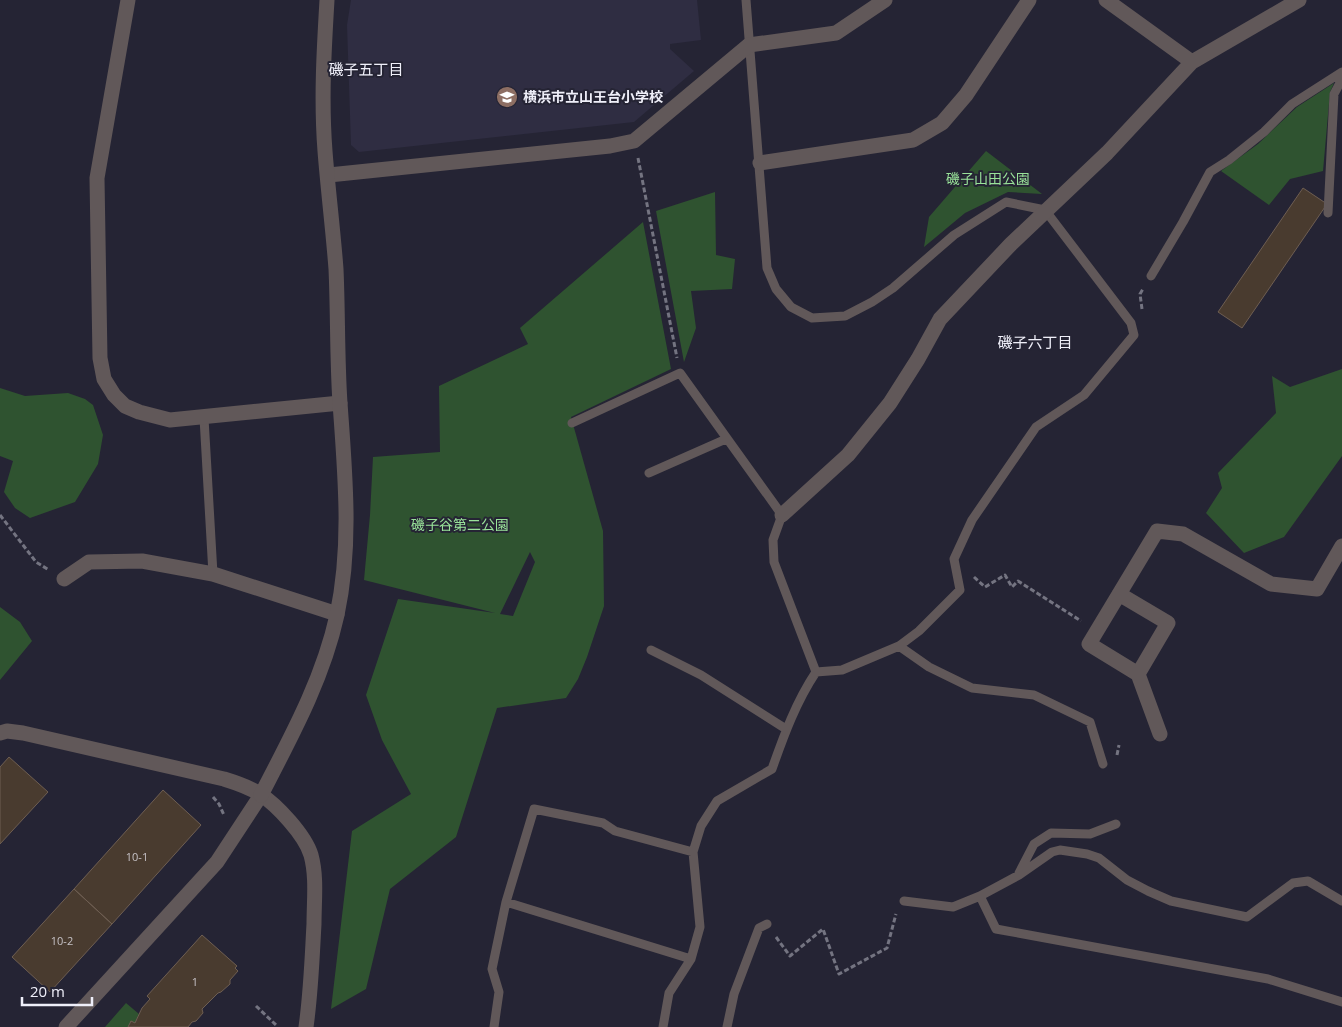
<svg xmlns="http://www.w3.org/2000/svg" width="1342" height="1027" viewBox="0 0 1342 1027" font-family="'Open Sans','Noto Sans JP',sans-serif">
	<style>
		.built { fill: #2f2d42 }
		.green { fill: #2f5330; fill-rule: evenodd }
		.building { fill: #493b2f; stroke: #6e5e52 }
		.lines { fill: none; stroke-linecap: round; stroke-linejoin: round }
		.path { stroke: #747481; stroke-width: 3; stroke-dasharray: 5 2.5; stroke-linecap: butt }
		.service { stroke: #615859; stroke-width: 9 }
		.minor { stroke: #615859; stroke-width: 15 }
		.tertiary { stroke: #615859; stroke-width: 15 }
		.labels { text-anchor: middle; stroke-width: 4; stroke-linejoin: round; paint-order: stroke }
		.number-label { font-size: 11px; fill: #c6c2c6 }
		.poi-label { font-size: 14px; font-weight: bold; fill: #efeff9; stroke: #252434; text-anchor: start }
		.park-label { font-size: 14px; fill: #99e299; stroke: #252434 }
		.neighbourhood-label { font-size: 15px; fill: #efeff9; stroke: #252434 }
	</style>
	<rect width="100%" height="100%" fill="#252434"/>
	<path class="built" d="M 351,0 L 697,0 L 701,40 L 670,44 L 670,49 L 694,71 L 634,122 L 359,152 L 351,145 L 347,25 Z"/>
	<path class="green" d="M 1334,83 L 1330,92 L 1323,171 L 1290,179 L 1269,205 L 1221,171 L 1258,144 L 1297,107 Z
		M 986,151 L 1042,194 L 1008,192 L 965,213 L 924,247 L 929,217 Z
		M 715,192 L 716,255 L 735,259 L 732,289 L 691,291 L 696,328 L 684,362 L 656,211 Z
		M 643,222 L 671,369 L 571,417 L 603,531 L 604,606 L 587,657 L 578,679 L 566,698 L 497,708 L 456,837 L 390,889 L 366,989 L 331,1009 L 352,831 L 411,794 L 382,740 L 366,695 L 398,599 L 495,613 L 364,580 L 370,515 L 373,457 L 440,452 L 439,386 L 528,344 L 520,328 ZM 530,552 L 535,562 L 513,616 L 500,614 Z
		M 1342,369 L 1342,456 L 1284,537 L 1244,553 L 1206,513 L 1222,488 L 1218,473 L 1276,413 L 1272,376 L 1290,387 Z
		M 0,388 L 25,396 L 68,393 L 85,399 L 93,405 L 103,435 L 98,464 L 75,502 L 30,518 L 15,508 L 4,492 L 13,461 L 0,456 Z
		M 0,607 L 20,622 L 32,641 L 0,680 Z
		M 126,1003 L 139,1014 L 135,1023 L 131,1022 L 128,1027 L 105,1027 Z"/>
	<path class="building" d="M 1303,188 L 1327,204 L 1242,328 L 1218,312 Z
		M 9,757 L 48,792 L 0,844 L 0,767 Z
		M 163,790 L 201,825 L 112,924 L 74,889 Z
		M 74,889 L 112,924 L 50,992 L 12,957 Z
		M 202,935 L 237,966 L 235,968 L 238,971 L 230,980 L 230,984 L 221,992 L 218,993 L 202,1009 L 203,1013 L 196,1021 L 192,1022 L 188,1027 L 128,1027 L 131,1021 L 135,1023 L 142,1008 L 150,999 L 147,996 Z"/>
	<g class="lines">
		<path class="path" d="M 638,158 L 677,358
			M 1142,309 L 1140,294 L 1143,289
			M 0,515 L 36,562 L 49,570
			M 974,577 L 985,587 L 1005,575 L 1012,587 L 1018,581 L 1081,621
			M 1117,755 L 1119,745
			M 213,797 L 219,804 L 224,815
			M 776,937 L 790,956 L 823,929 L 839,974 L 887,948 L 896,914
			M 256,1006 L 276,1025 L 276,1027"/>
		<path class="service" d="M 1328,213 L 1334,94 L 1342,79
			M 1151,276 L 1183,222 L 1210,172 L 1229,160 L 1264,132 L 1292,104 L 1342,72
			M 204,418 L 213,574
			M 572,423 L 680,373 L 782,515 L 773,540 L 774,562 L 816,672
			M 649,473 L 726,439
			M 899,646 L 929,667 L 972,688 L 1034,695 L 1090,722 L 1103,764
			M 651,650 L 701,675 L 786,729
			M 1019,873 L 1034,844 L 1051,833 L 1090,834 L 1116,824
			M 980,896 L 1019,875 L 1052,852 L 1060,850 L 1087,854 L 1099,858 L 1127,880 L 1148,891 L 1171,901 L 1247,917 L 1293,883 L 1308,881 L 1342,901
			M 904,901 L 953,907 L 980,896 L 996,929 L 1268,979 L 1342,1002
			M 506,902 L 691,959
			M 494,1027 L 499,992 L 492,969 L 506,902 L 534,809 L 603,823 L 615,831 L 693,852
			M 663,1027 L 669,993 L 691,959 L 700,927 L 693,852 L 701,826 L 717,801 L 772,769 C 784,735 796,702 816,672 L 842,670 L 899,646 L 919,631 L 960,590 L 954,559 L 972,520 L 1036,427 L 1084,395 L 1134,335 L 1131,323 L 1045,210 L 1006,202 L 954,235 L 893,288 L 872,302 L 845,316 L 812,318 L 791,307 L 776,289 L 767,268 L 746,0
			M 727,1027 L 734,994 L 759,928 L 767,924"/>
		<path class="minor" d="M 128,0 L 97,178 L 100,358 L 104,379 L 114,395 L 125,406 L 139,412 L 170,420 L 340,403
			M 1106,0 L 1192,62
			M 760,163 L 913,140 L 942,123 L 966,95 L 1029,0
			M 329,175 L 610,146 L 634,141 L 749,45 L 836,33 L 885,0
			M 782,515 L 848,455 L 890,403 L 918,359 L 940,319 L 1011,244 L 1107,153 L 1192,62 L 1299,0
			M 64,579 L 89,562 L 142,561 L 213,574 L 337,614
			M 1119,594 L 1168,623 L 1138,674
			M 0,733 L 7,731 L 23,733 L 224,779 C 237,783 249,787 260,794 C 277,805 305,835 311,855 C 317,877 314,901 314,924 C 312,959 311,992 306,1027
			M 1160,734 L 1138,674 L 1089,644 L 1157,531 L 1183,534 L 1271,584 L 1317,589 L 1342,546
			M 66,1027 L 217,862 L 261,795"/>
		<path class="tertiary" d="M 261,795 C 291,737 323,679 337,615 C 352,545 345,474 340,403 C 337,359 338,313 336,269 C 333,229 328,190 325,151 C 321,100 324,50 327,0"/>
	</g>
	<defs>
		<g id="school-disc" transform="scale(1.125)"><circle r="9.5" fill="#8d6e63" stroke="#252434"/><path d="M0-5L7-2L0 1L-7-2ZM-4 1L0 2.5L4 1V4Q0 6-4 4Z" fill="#fff"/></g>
	</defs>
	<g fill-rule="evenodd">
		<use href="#school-disc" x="507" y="97"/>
	</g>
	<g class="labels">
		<g class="number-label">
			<text x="137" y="861">10-1</text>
			<text x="62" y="945">10-2</text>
			<text x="195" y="986">1</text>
		</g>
		<g class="poi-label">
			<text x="523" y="102">横浜市立山王台小学校</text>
		</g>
		<g class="park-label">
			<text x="988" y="184">磯子山田公園</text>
			<text x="460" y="530">磯子谷第二公園</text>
		</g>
		<g class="neighbourhood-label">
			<text x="366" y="75">磯子五丁目</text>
			<text x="1035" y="348">磯子六丁目</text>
		</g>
	</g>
	<path d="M22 997v8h70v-8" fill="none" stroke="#efeff9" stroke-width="2.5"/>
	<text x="30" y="997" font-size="15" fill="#efeff9" stroke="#252434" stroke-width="4" paint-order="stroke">20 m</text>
</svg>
